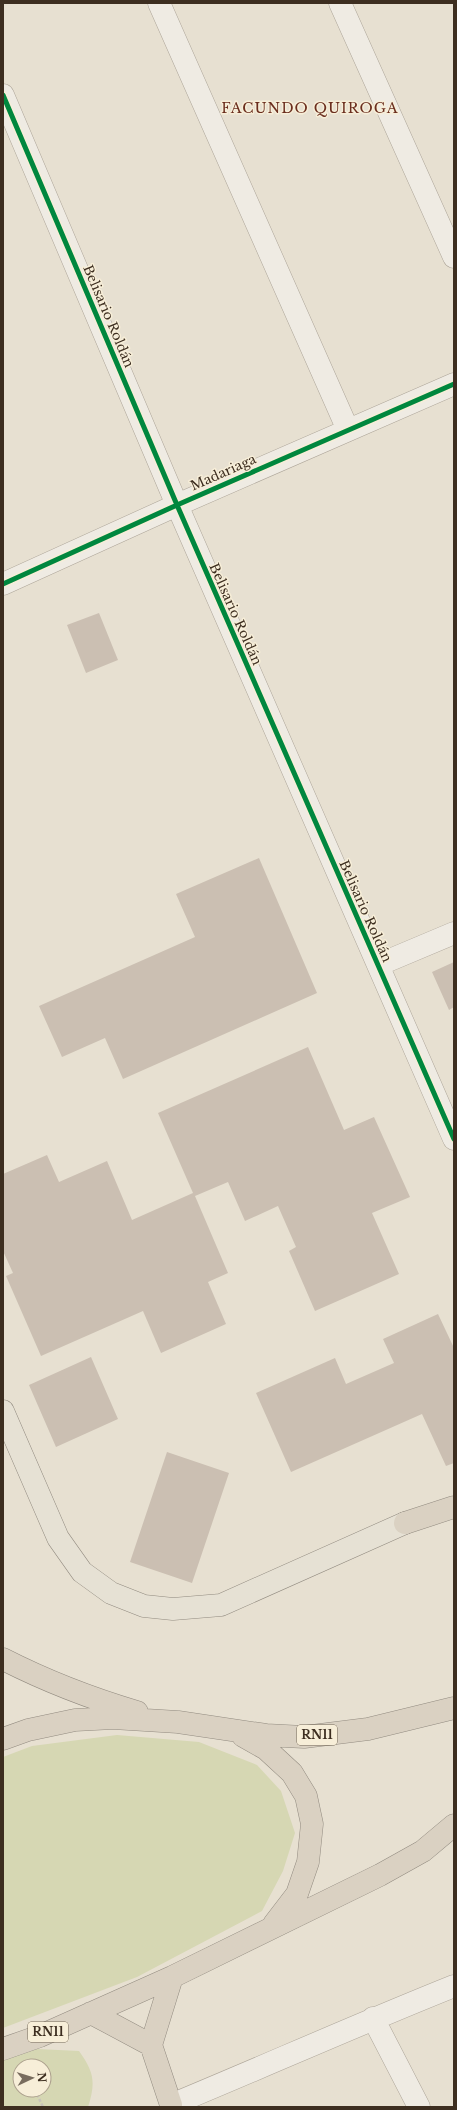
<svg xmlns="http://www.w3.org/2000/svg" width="457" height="2110" viewBox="0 0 457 2110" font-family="'Libre Baskerville',serif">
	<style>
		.green { fill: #d6d7b3; fill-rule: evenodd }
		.building { fill: #cbbfb2 }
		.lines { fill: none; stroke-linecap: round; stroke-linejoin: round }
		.minor-casing { stroke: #ada599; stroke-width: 23 }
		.major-casing { stroke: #928b80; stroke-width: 23 }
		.highway-casing { stroke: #928b80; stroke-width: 23 }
		.path { stroke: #c8c2b9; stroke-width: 2.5; stroke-dasharray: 3 2; stroke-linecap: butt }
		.minor { stroke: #efebe3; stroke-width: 22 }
		.major { stroke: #e6e1d4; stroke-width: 22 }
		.highway { stroke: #dad1c2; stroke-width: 22 }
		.cycleway-casing { stroke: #f7eed8; stroke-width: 8 }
		.cycleway { stroke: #00873e; stroke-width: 5 }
		.labels { text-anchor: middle; stroke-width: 3; stroke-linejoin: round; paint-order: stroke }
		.shield { fill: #f7eed8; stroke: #756857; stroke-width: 1 }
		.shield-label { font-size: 12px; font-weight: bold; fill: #3d2e20 }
		.street-label { font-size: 13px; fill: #3d2e20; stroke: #f7eed8 }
		.neighbourhood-label { font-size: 14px; letter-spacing: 1px; fill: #6b2e1e; stroke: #f7eed8 }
	</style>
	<rect width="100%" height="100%" fill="#e7e0d1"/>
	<path class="green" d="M 117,1735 L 199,1742 L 257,1765 L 281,1791 L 295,1833 L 283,1871 L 262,1911 L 137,1977 L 3,2028 L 3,1757 L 32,1746 Z
		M 37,2049 L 79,2051 C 94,2072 96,2082 88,2107 L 3,2107 L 3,2057 ZM 20,2066 L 44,2066 L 44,2090 L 20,2090 Z"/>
	<path class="building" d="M 99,613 L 118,660 L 86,673 L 67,625 Z
		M 259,858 L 317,993 L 123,1079 L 105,1038 L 62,1057 L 39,1006 L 195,937 L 176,894 Z
		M 454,962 L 454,1007 L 449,1010 L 432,972 Z
		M 308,1047 L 344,1130 L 374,1117 L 410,1197 L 372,1213 L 399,1274 L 315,1311 L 289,1251 L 296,1247 L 278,1206 L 245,1221 L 228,1182 L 195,1196 L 228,1273 L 208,1282 L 226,1324 L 161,1353 L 143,1311 L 41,1356 L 6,1276 L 13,1273 L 3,1251 L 3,1174 L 47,1155 L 59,1182 L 107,1161 L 132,1220 L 193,1193 L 158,1113 Z
		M 438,1314 L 454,1348 L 454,1463 L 446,1466 L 422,1414 L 291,1472 L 256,1393 L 335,1358 L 346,1384 L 394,1363 L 383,1339 Z
		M 91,1357 L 118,1419 L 56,1447 L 29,1385 Z
		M 167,1452 L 229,1473 L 192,1583 L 130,1562 Z"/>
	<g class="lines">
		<g class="minor-casing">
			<path id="minor" d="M 159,3 L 348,430
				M 340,3 L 454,257
				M 3,95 L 177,505 L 454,1139
				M 3,584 L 177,505 L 454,384
				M 378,965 L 454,933
				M 373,2018 L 419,2107
				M 171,2105 C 265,2066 359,2024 454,1986"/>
		</g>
		<g class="major-casing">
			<path id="major" d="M 3,1411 L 58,1538 L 82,1572 L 111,1593 L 144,1606 L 173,1609 L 221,1605 L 405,1523"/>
		</g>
		<g class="highway-casing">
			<path id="highway" d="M 405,1523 L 454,1507
				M 3,1659 C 46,1681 90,1698 137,1712
				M 243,1736 L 266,1749 L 292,1773 L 306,1796 L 312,1824 L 308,1862 L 297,1894 L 274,1924
				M 3,1739 L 28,1730 L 75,1720 L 113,1718 L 178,1722 L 266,1735 L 304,1737 L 368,1729 L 454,1708
				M 91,2013 L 151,2045
				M 3,2049 L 40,2036 L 172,1977 L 380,1875 L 423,1851 L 454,1825
				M 171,2105 L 151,2045 L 172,1977"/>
		</g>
		<path class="path" d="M 35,2090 L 43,2107"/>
		<use href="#minor" class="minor"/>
		<use href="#major" class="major"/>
		<use href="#highway" class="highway"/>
		<g class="cycleway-casing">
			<path id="cycleway" d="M 3,95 L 177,505 L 454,1139
				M 3,584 L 177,505 L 454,384"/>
		</g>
		<use href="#cycleway" class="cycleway"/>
	</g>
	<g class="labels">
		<g class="shield">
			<rect x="297" y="1725" width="40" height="20" rx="3"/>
			<rect x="28" y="2022" width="40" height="20" rx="3"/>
		</g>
		<g class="shield-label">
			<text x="317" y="1739">RN11</text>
			<text x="48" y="2036">RN11</text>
		</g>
		<g class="street-label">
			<text transform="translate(109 316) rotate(67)" y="5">Belisario Roldán</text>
			<text transform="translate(223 472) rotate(-24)" y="5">Madariaga</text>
			<text transform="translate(236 614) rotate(66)" y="5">Belisario Roldán</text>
			<text transform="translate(366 911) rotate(66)" y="5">Belisario Roldán</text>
		</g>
		<g class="neighbourhood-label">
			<text x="310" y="113">FACUNDO QUIROGA</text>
		</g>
	</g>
	<rect width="457" height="2110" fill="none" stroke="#3d2e20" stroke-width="8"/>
	<g transform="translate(32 2078) rotate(86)"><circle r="19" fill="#f7eed8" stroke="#ada18e"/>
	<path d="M0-3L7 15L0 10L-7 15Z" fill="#786c5e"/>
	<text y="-6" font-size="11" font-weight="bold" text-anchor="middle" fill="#3d2e20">N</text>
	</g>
</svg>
